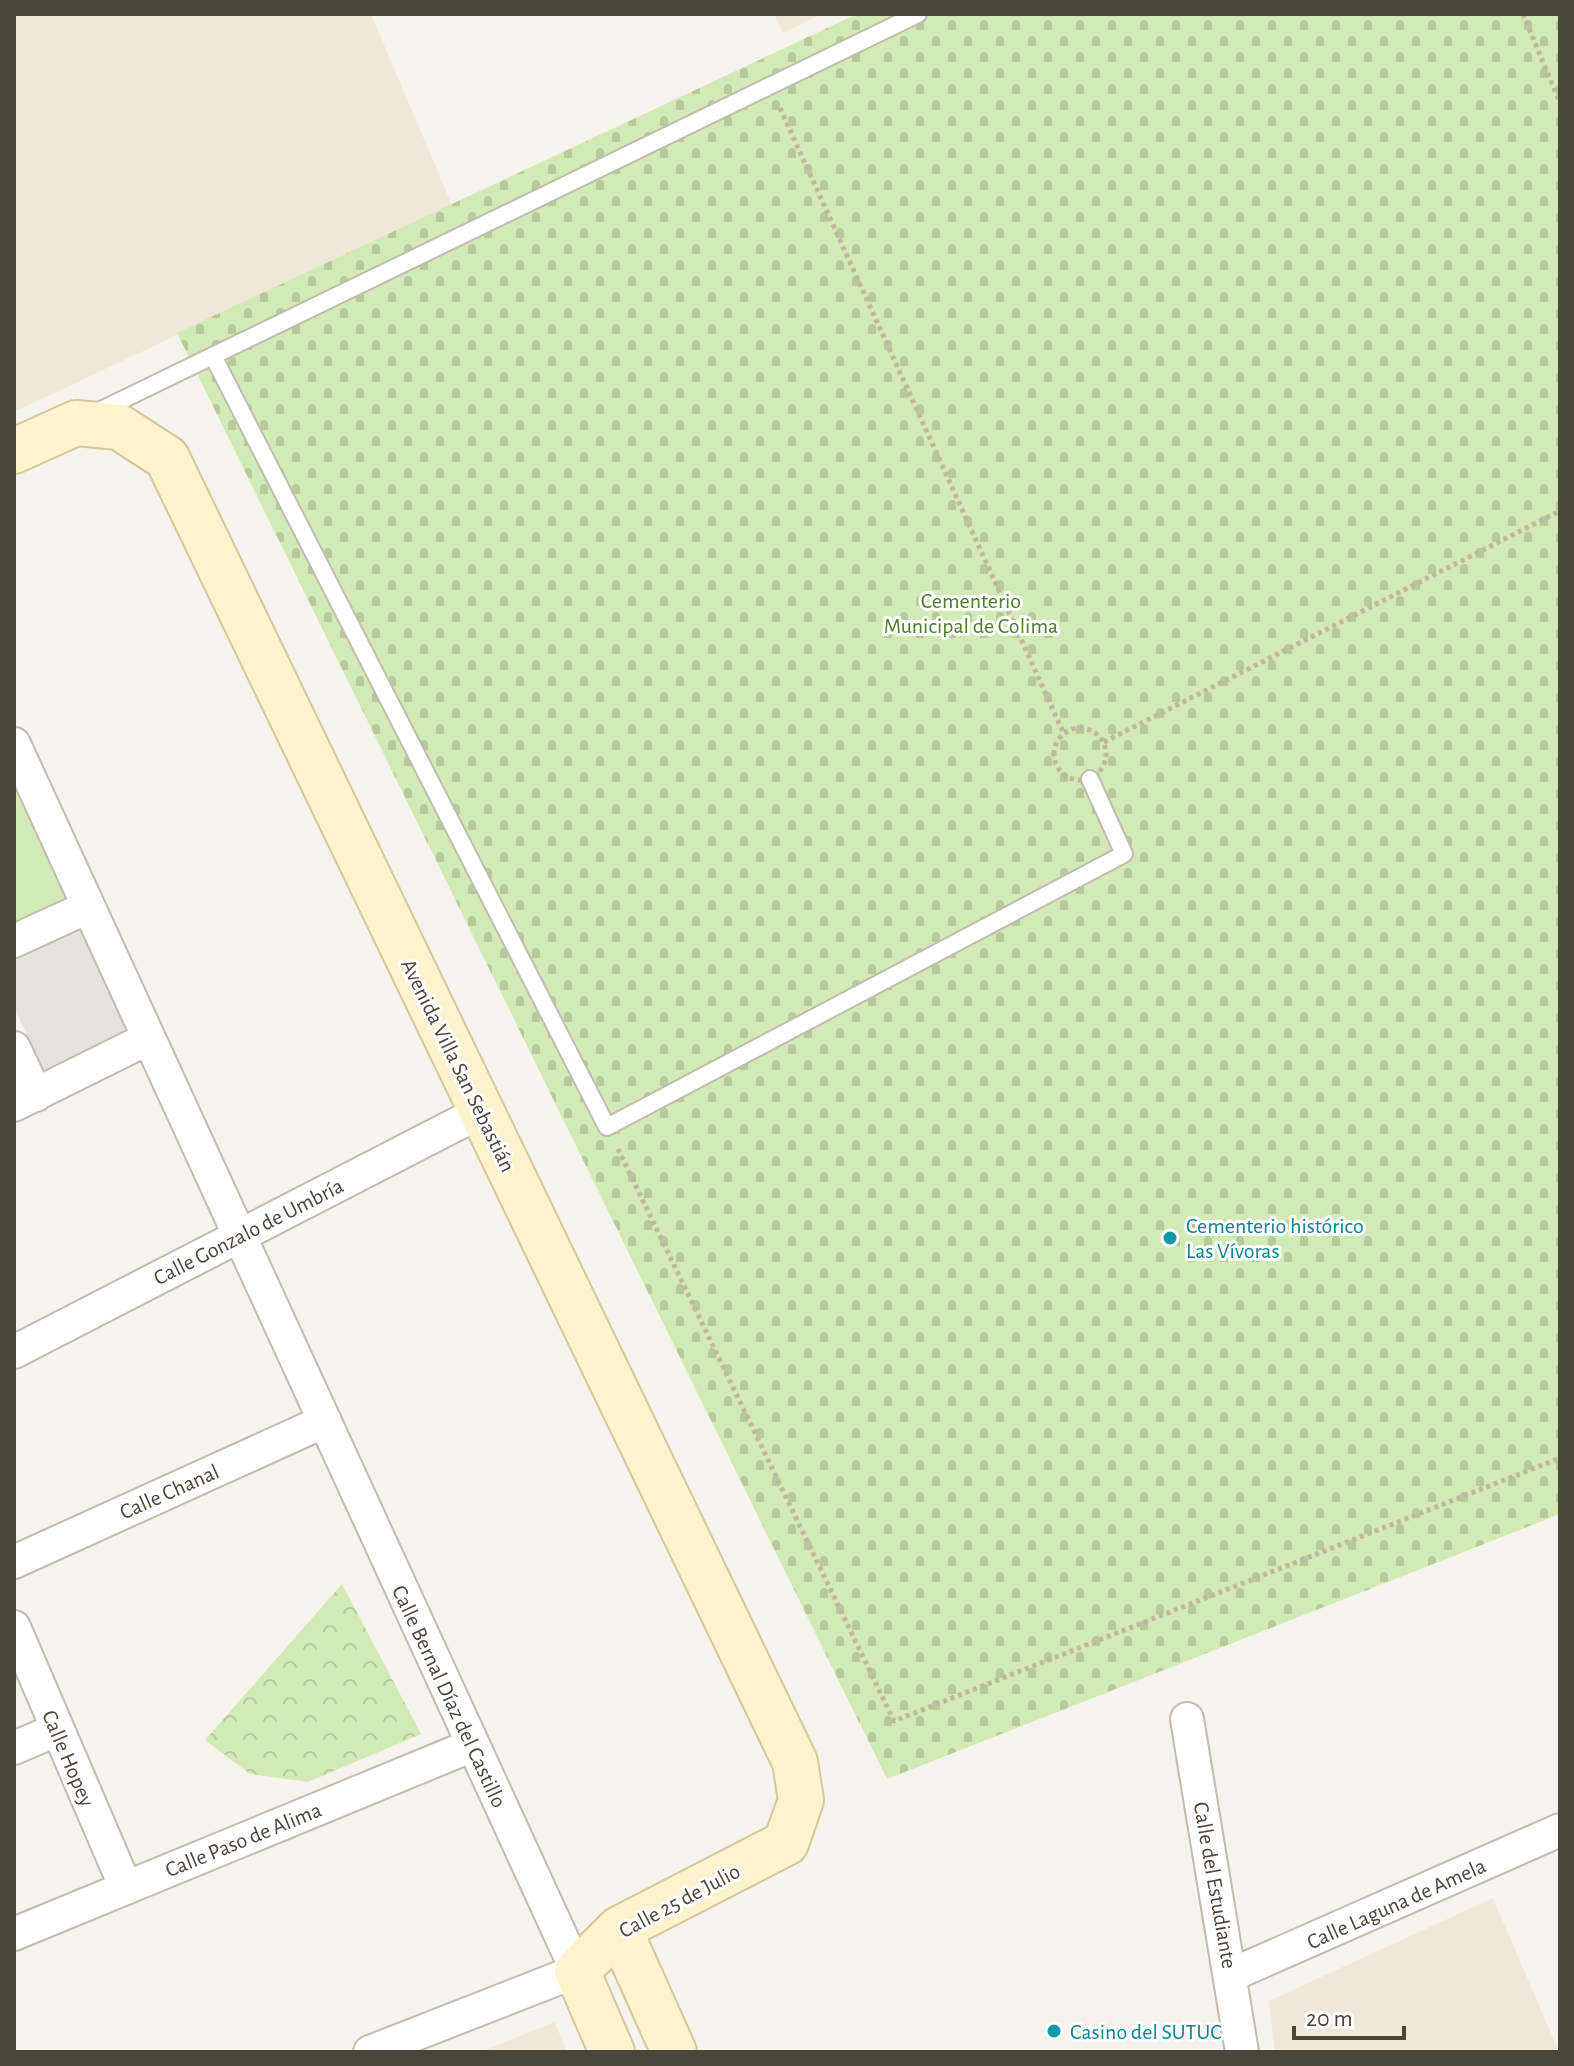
<svg xmlns="http://www.w3.org/2000/svg" width="1574" height="2066" viewBox="0 0 1574 2066" font-family="'Alegreya Sans',sans-serif">
	<style>
		.education { fill: #efe8d6 }
		.grass { fill: #d2eab5 }
		.forest { fill: url(#forest-crowns) }
		.cemetery { fill: url(#cemetery-stones) }
		.parking { fill: #e5e3e0 }
		.lines { fill: none; stroke-linecap: round; stroke-linejoin: round }
		.lane-casing { stroke: #c2bbae; stroke-width: 20 }
		.street-casing { stroke: #c2bbae; stroke-width: 36 }
		.secondary-casing { stroke: #d6c79b; stroke-width: 48 }
		.path { stroke: #c4b79f; stroke-width: 5; stroke-dasharray: 4 4; stroke-linecap: butt }
		.lane { stroke: #fff; stroke-width: 16 }
		.street { stroke: #fff; stroke-width: 32 }
		.secondary { stroke: #fff3cd; stroke-width: 44 }
		.culture-dot { fill: #0f9aa8; stroke: #fff; stroke-width: 3 }
		.labels { text-anchor: middle; stroke-width: 6; stroke-linejoin: round; paint-order: stroke }
		.park-label { font-size: 22px; fill: #4a7f2a; stroke: #fff }
		.street-label { font-size: 22px; fill: #4b4439; stroke: #fff }
		.culture-label { font-size: 22px; fill: #0d838f; stroke: #fff; text-anchor: start }
	</style>
	<defs>
		<pattern id="forest-crowns" width="20" height="18" patternUnits="userSpaceOnUse" patternTransform="scale(2)"><rect width="20" height="18" fill="#d2eab5"/><path d="M2 6a3 3 0 1 1 6 0M12 15a3 3 0 1 1 6 0" fill="none" stroke="#b6ca9c"/></pattern>
		<pattern id="cemetery-stones" width="16" height="16" patternUnits="userSpaceOnUse" patternTransform="scale(2)"><rect width="16" height="16" fill="#d2eab5"/><path d="M2 7V4a2 2 0 0 1 4 0v3zM10 15v-3a2 2 0 0 1 4 0v3z" fill="#b6ca9c"/></pattern>
	</defs>
	<rect width="100%" height="100%" fill="#f6f3ec"/>
	<path class="education" d="M 14,14 L 371,14 L 452,205 L 14,412 Z
		M 774,14 L 821,14 L 783,33 Z
		M 1493,1898 L 1559,2052 L 1275,2052 L 1269,2001 Z
		M 554,2022 L 568,2052 L 480,2052 Z"/>
	<path class="grass" d="M 14,787 L 67,899 L 14,925 Z"/>
	<path class="forest" d="M 342,1584 L 421,1734 L 308,1782 L 250,1774 L 205,1740 Z"/>
	<path class="cemetery" d="M 857,14 L 1560,14 L 1560,1514 L 887,1779 L 177,333 Z"/>
	<path class="parking" d="M 79,923 L 131,1034 L 46,1075 L 14,1007 L 14,953 Z"/>
	<g class="lines">
		<g class="lane-casing">
			<path id="lane" d="M 213,356 L 607,1127 L 1124,854 L 1090,779
				M 95,413 L 918,14"/>
		</g>
		<g class="street-casing">
			<path id="street" d="M 14,744 L 577,1971 L 370,2052
				M 14,941 L 88,907
				M 14,1048 L 36,1095
				M 14,1105 L 149,1038
				M 14,1352 L 482,1111
				M 14,1562 L 325,1421
				M 14,1627 L 126,1888
				M 1187,1719 L 1242,2052
				M 14,1748 L 56,1730
				M 14,1934 L 473,1745
				M 1231,1975 L 1560,1830"/>
		</g>
		<g class="secondary-casing">
			<path id="secondary" d="M 14,451 L 76,423 L 119,427 L 167,458 L 795,1762 L 801,1800 L 786,1843 L 619,1929 L 577,1971 L 612,2052
				M 619,1929 L 674,2052"/>
		</g>
		<path class="path" d="M 1523,14 L 1560,103
			M 780,108 L 1064,734
			M1054 754a26 26 0 1 1 52 0a26 26 0 1 1-52 0Z
			M 1104,742 L 1560,511
			M 618,1149 L 894,1721 L 1560,1458"/>
		<use href="#lane" class="lane"/>
		<use href="#street" class="street"/>
		<use href="#secondary" class="secondary"/>
	</g>
	<g class="culture-dot">
		<circle cx="1170" cy="1238" r="8"/>
		<circle cx="1054" cy="2031" r="8"/>
	</g>
	<g class="labels">
		<g class="park-label">
			<text x="971" y="608">Cementerio<tspan x="971" dy="25">Municipal de Colima</tspan></text>
		</g>
		<g class="street-label">
			<text transform="translate(459 1065) rotate(64)" y="8">Avenida Villa San Sebastián</text>
			<text transform="translate(248 1231) rotate(-27)" y="8">Calle Gonzalo de Umbría</text>
			<text transform="translate(169 1491) rotate(-24)" y="8">Calle Chanal</text>
			<text transform="translate(450 1696) rotate(65)" y="8">Calle Bernal Díaz del Castillo</text>
			<text transform="translate(69 1758) rotate(67)" y="8">Calle Hopey</text>
			<text transform="translate(243 1839) rotate(-22)" y="8">Calle Paso de Alima</text>
			<text transform="translate(1216 1885) rotate(80)" y="8">Calle del Estudiante</text>
			<text transform="translate(679 1900) rotate(-28)" y="8">Calle 25 de Julio</text>
			<text transform="translate(1396 1903) rotate(-24)" y="8">Calle Laguna de Amela</text>
		</g>
		<g class="culture-label">
			<text x="1186" y="1233">Cementerio histórico<tspan x="1186" dy="25">Las Vívoras</tspan></text>
			<text x="1070" y="2039">Casino del SUTUC</text>
		</g>
	</g>
	<rect width="1574" height="2066" fill="none" stroke="#4b4439" stroke-width="32"/>
	<path d="M1294 2026v12h110v-12" fill="none" stroke="#4b4439" stroke-width="4"/>
	<text x="1306" y="2026" font-size="24" fill="#4b4439" stroke="#ffffff" stroke-width="6" paint-order="stroke">20 m</text>
</svg>
